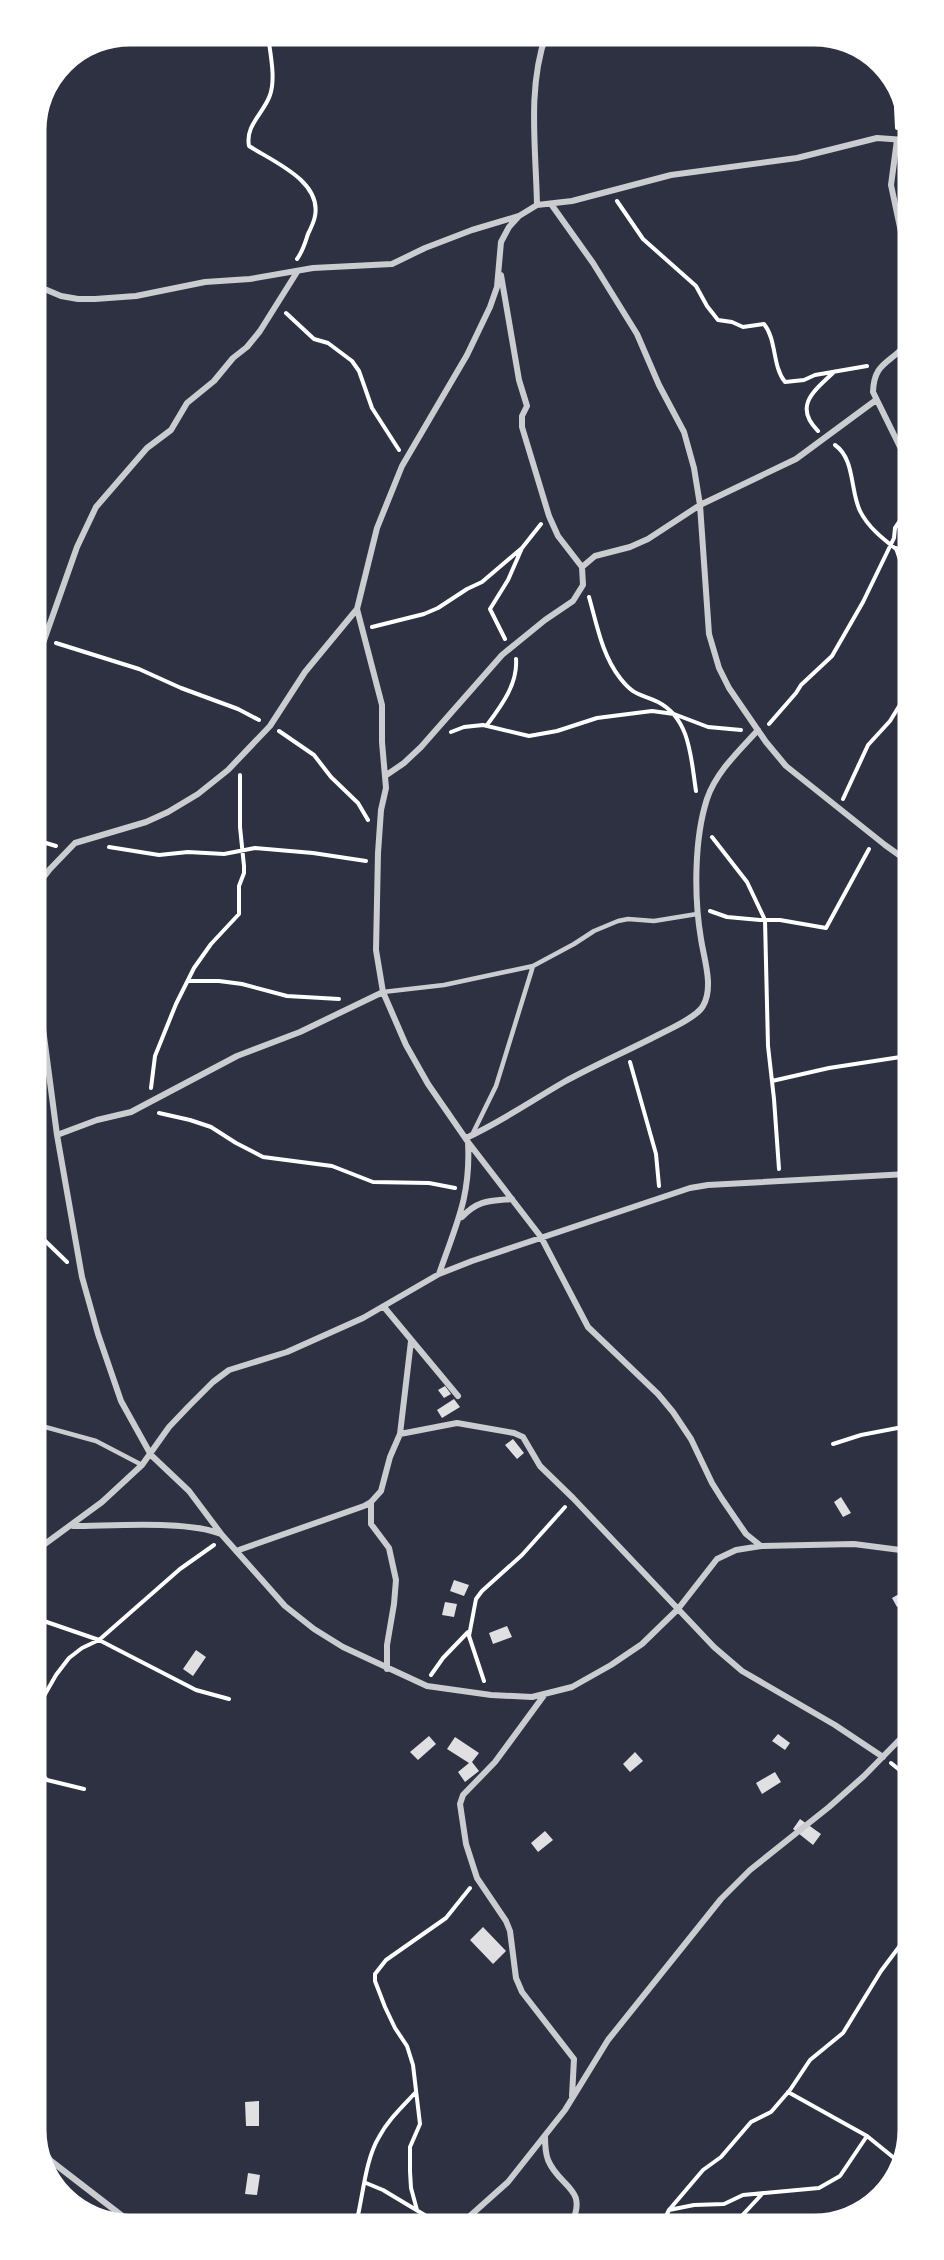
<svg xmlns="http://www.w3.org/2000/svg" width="944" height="2260" viewBox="0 0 944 2260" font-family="Manrope,sans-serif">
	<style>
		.building { fill: #e0e0e3 }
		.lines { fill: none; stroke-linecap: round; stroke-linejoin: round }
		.path { stroke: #fff; stroke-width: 4 }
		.service { stroke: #caccd0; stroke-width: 4.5 }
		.minor { stroke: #caccd0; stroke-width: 6 }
		.rim { fill: none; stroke: #fff; stroke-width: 3 }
	</style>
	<rect width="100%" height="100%" fill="#2d3142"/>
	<path class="building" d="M 445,1386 L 451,1394 L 444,1398 L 438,1390 Z
		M 454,1399 L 460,1407 L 442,1418 L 437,1410 Z
		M 513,1439 L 524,1453 L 517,1459 L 505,1445 Z
		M 841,1497 L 851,1513 L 843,1517 L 834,1502 Z
		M 454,1580 L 469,1585 L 464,1596 L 450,1591 Z
		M 906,1590 L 908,1601 L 897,1607 L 892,1598 Z
		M 445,1602 L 457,1604 L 454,1617 L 442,1615 Z
		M 507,1626 L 512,1637 L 493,1644 L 489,1633 Z
		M 196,1650 L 206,1657 L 193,1676 L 183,1669 Z
		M 778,1734 L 790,1743 L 785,1750 L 772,1741 Z
		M 429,1736 L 436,1744 L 418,1760 L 410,1752 Z
		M 455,1737 L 479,1753 L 472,1762 L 479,1771 L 465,1782 L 458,1772 L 469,1763 L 447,1749 Z
		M 635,1752 L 643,1761 L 630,1772 L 623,1764 Z
		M 775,1772 L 781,1782 L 762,1794 L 756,1783 Z
		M 800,1819 L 821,1834 L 813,1845 L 793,1829 Z
		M 545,1831 L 553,1840 L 538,1852 L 531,1843 Z
		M 483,1927 L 506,1951 L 493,1964 L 470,1940 Z
		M 259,2101 L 259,2126 L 246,2126 L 245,2102 Z
		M 248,2173 L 260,2175 L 257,2195 L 245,2194 Z"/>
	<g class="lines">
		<path class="path" d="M 268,35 C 270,53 276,78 270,95 C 264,113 245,125 249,146 C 272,161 322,181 315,216 C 314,222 311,228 308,234 C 305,243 303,251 297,259
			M 895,87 L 897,128
			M 617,201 L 643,239 L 696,286 L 707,306 L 718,320 L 732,322 L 743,327 L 764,324 C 777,340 772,366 785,382 L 804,380 L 815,375 L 867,366
			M 286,313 L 314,339 L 328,343 L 352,361 L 359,371 L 372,408 L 399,450
			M 818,431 C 793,406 814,391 834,372
			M 835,445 C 855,459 850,490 860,511 C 868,527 882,538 896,549
			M 894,538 L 895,528 L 906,512
			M 896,548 L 906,577
			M 589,597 C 597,625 602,655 620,678 C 635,697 639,693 658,702 C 691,719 691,760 696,791
			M 372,627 L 424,614 L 438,608 L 467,589 L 482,582 L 522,548
			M 505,639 L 490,609 L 508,580 L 522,548 L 541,524
			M 56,643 L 139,669 L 181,688 L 238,709 L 259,720
			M 769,724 L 796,693 L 801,685 L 832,656 L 863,602 L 894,538
			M 487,725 C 501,706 518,684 516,659
			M 279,731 L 314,755 L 331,777 L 358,803 L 368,820
			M 451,732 L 464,727 L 483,725 L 529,736 L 557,731 L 597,718 L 652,711 L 674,714 L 708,727 L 741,730
			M 843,799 L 868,745 L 890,721 L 906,695
			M 712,837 L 747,882 L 765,920 L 768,1046 L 774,1099 L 779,1169
			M 36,840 L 56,846
			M 109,847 L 159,855 L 188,852 L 224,854 L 255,848 L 313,853 L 366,861
			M 710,911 L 727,917 L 760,920 L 780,920 L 826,928 L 869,849
			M 189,981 L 219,981 L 242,984 L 287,996 L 339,999
			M 630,1062 L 656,1154 L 659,1186
			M 772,1081 L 829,1068 L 907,1056
			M 151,1088 L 155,1056 L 176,1004 L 194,968 L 211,944 L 239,914 L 239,886 L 244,873 L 244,866 L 240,827 L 240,775
			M 159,1113 L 190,1120 L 211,1127 L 236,1143 L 263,1157 L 332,1166 L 373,1182 L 429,1183 L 455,1188
			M 37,1233 L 67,1262
			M 833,1444 L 861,1435 L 908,1426
			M 38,1619 L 99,1640 L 196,1690 L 229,1699
			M 431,1675 L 443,1658 L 468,1632
			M 484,1681 L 469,1636 L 476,1599 L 482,1591 L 522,1555 L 565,1507
			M 38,1717 L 44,1696 L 56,1675 L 69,1658 L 82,1648 L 99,1640 L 180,1569 L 214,1545
			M 891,1763 L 902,1772 L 909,1795
			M 39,1771 L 47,1780 L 84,1789
			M 788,2092 L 867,2136 L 899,2162
			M 366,2183 L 383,2190 L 438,2223
			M 417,2210 L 411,2188 L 410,2171 L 410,2147 L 420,2124 L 413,2065 L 407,2046 L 395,2028 L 385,2007 L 375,1981 L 375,1974 L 386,1960 L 446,1918 L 470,1888
			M 669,2210 L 694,2205 L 724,2204 L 743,2195 L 819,2188 L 840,2176 L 867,2136
			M 737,2221 L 763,2193
			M 663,2222 L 669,2210 L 703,2170 L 721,2157 L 751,2122 L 771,2112 L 790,2090 L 810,2060 L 843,2033 L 881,1971 L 899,1947 L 909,1928
			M 356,2224 C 363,2197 365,2160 379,2137 C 388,2120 402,2107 415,2093"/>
		<path class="service" d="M 383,992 L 444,985 L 533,966 L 574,944 L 594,931 L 618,921 L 628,919 L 654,921 L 697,914
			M 472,1135 L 496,1086 L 533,966
			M 38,1425 L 96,1441 L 142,1465"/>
		<path class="minor" d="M 897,140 L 891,185 L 905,251
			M 551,204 L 593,263 L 637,334 L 659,385 L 684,432 L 694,468 L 700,505 L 709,634 L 719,668 L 729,688 L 766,742 L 786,766 L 885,845 L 906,860
			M 537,205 C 536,149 527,88 546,35
			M 35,285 L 61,296 L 78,299 L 95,299 L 136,296 L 205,282 L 250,279 L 313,268 L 392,264 L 425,248 L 472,230 L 519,216
			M 905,345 C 890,364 874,362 873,392 L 905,457
			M 582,567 L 595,556 L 630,547 L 648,539 L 700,505 L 796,459 L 876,400
			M 36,663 L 77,547 L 96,507 L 147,448 L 171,430 L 187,403 L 214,381 L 233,358 L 247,347 L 260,331 L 297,272
			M 385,776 L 404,763 L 421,747 L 502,655 L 545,620 L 573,601 L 583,585 L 582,567 L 558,536 L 549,516 L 522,427 L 522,416 L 527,406 L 519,380 L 501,275
			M 36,887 L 50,869 L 75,843 L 146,822 L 168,812 L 198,794 L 228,770 L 270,726 L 305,672 L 357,609
			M 37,983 L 57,1135 L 82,1277 L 98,1334 L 121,1401 L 151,1455 L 189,1491 L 222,1535 L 285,1606 L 314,1629 L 343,1647 L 427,1686 L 491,1695 L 532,1697 L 572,1687 L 611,1665 L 642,1644 L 678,1609 L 717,1559 L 736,1550 L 761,1546 L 854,1544 L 908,1551
			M 57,1135 L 97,1120 L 131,1112 L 237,1056 L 300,1032 L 383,992
			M 466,1138 C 501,1122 531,1101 564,1082 C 595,1065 627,1051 658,1035 C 670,1029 697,1017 703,1006 C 714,987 704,959 701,939 C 694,898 694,839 707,799 C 716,772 739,751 758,730
			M 462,1217 C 478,1200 489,1201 512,1199
			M 439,1274 C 456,1224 471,1197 468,1142
			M 384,1307 L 458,1396
			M 400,1434 L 457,1423 L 514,1433 L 523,1437 L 540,1466 L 573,1498 L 714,1647 L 742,1671 L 835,1725 L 883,1757
			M 371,1502 L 371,1524 L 389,1548 L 396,1580 L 394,1604 L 387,1645 L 387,1669
			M 73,1526 C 111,1526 188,1520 221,1534
			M 761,1546 L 746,1534 L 722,1499 L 712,1483 L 691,1439 L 673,1412 L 658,1394 L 588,1327 L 541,1237 L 468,1142 L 428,1084 L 406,1045 L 383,992 L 376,950 L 378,853 L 381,810 L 386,788 L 382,742 L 382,705 L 357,609 L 377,528 L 402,466 L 467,355 L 490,307 L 497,287 L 501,242 L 509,227 L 519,216 L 537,205 L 572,201 L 671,175 L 797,158 L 877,138 L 905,140
			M 38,1549 L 102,1502 L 142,1465 L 169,1427 L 189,1406 L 213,1382 L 229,1370 L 287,1352 L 363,1318 L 439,1274 L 472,1261 L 690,1188 L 708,1185 L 907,1174
			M 236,1551 L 364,1506 L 371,1502 L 381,1491 L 390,1457 L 400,1434 L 411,1341
			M 545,1694 L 495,1762 L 463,1795 L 460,1804 L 466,1844 L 477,1878 L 506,1921 L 510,1931 L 516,1978 L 522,1992 L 574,2059 L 572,2096
			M 545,2136 C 545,2144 545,2152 548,2160 C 559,2187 588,2188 572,2222
			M 39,2145 L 51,2161 L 134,2225
			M 462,2223 L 508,2182 L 565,2110 L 608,2040 L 721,1899 L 750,1870 L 829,1807 L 864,1776 L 909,1730"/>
	</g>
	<path d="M0 0H944V2260H0ZM130 45H814A85 85 0 0 1 899 130V2130A85 85 0 0 1 814 2215H130A85 85 0 0 1 45 2130V130A85 85 0 0 1 130 45Z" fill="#fff" fill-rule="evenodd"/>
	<path class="rim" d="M130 45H814A85 85 0 0 1 899 130V2130A85 85 0 0 1 814 2215H130A85 85 0 0 1 45 2130V130A85 85 0 0 1 130 45Z"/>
</svg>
